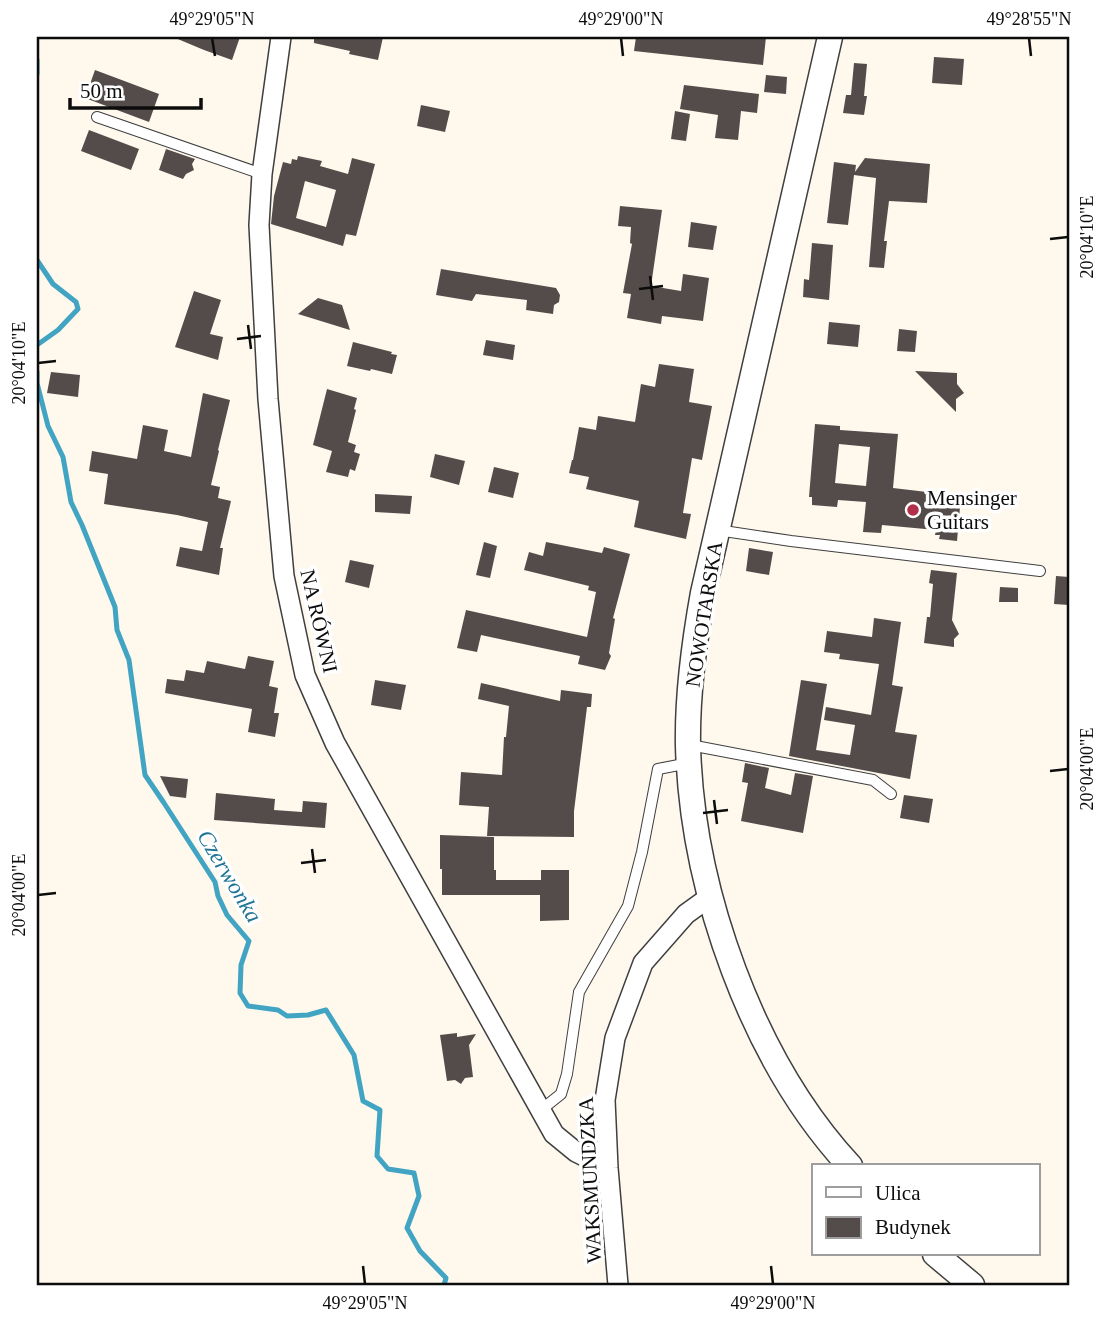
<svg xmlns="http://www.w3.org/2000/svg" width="1106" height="1322" viewBox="0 0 1106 1322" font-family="Georgia,serif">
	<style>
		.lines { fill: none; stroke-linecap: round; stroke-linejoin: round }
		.stream { stroke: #42a4c3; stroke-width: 5 }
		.building { fill: #544c4a; fill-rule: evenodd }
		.service-casing { stroke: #3f3f3f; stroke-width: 12 }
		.minor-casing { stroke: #3f3f3f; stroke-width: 22 }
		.tertiary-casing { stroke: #3f3f3f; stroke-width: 27 }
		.service { stroke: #fff; stroke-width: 10 }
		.minor { stroke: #fff; stroke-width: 19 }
		.tertiary { stroke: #fff; stroke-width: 24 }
		.ticks { fill: none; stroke: #0c0c0c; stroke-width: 2.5 }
		.poi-dot { fill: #b22f4a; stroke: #fff; stroke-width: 2.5 }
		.labels { text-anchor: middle; stroke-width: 7; stroke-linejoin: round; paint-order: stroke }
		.poi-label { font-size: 21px; fill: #0c0c0c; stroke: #fff; text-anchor: start }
		.street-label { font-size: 21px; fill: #0c0c0c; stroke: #fff }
		.water-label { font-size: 23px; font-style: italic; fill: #1f7495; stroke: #fff }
		.neatline { fill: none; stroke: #0c0c0c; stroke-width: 2.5 }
		.ticks-label { font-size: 18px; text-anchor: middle; fill: #0c0c0c }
	</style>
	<rect width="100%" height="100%" fill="#fef8ed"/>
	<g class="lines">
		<path class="stream" d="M 37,60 L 37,74
			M 37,260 L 53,284 L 76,302 L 78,309 L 58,330 L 37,345
			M 37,372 L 37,383 L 48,426 L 63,457 L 71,502 L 82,525 L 115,607 L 117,630 L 129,660 L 145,775 L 164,803 L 215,882 L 218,896 L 227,915 L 249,941 L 241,965 L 240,993 L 248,1006 L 278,1010 L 287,1016 L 308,1015 L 326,1010 L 354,1055 L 363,1101 L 380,1110 L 377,1156 L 388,1169 L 414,1173 L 419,1196 L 407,1228 L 420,1251 L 446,1278 L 444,1285"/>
	</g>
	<path class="building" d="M 173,37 L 240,37 L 232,60 L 204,50 Z
		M 314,37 L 383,37 L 378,60 L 349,54 L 350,51 L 314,43 Z
		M 636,37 L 766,37 L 763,65 L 634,51 Z
		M 934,57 L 964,59 L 962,85 L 932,83 Z
		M 854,63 L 867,64 L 864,96 L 867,96 L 864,115 L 843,113 L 846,95 L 851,95 Z
		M 95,70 L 159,94 L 149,122 L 85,98 Z
		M 766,75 L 787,77 L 786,94 L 764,92 Z
		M 684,85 L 759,94 L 757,113 L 741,111 L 738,140 L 715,138 L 718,115 L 680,109 Z
		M 421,105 L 450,111 L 445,132 L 417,126 Z
		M 675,111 L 690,114 L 686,141 L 671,139 Z
		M 89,130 L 139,149 L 131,170 L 81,151 Z
		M 166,149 L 195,159 L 192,164 L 194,170 L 186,174 L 183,179 L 159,170 Z
		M 298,156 L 322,161 L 320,166 L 348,174 L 352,158 L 375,164 L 356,236 L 346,234 L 343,246 L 271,224 L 274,196 L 283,162 L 291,164 L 292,159 L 297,160 ZM 305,181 L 336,190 L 326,227 L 296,218 Z
		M 865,158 L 930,164 L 927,203 L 889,201 L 884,241 L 887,241 L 884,268 L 869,267 L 876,178 L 854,175 L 848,225 L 827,223 L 834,162 L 856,165 L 855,172 Z
		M 620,206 L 662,210 L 651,286 L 681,291 L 683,274 L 709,278 L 703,321 L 662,316 L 661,324 L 627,318 L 631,294 L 623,293 L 632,244 L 630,243 L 631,227 L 618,226 Z
		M 691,222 L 717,226 L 713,250 L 688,247 Z
		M 812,243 L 833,245 L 829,300 L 803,297 L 804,279 L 809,280 Z
		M 441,269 L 556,288 L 560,295 L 559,302 L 554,305 L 553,314 L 526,310 L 527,300 L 476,294 L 472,301 L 436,295 Z
		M 194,291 L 221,300 L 210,334 L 223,337 L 218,360 L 175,347 Z
		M 318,298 L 342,305 L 350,330 L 298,314 Z
		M 829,322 L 860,325 L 858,347 L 827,344 Z
		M 899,329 L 917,331 L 915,352 L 897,351 Z
		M 486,340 L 515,345 L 513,360 L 483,355 Z
		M 353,342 L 392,352 L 391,354 L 397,355 L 392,374 L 371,369 L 370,371 L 347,366 Z
		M 659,364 L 694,369 L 689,402 L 712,406 L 702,460 L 692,458 L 683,513 L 691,514 L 686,539 L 634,527 L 639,501 L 586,489 L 589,477 L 569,473 L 572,460 L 573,460 L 579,427 L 596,430 L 598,416 L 635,422 L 641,384 L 655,387 Z
		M 915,371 L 957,373 L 957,384 L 964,393 L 956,399 L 956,412 Z
		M 51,372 L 80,375 L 78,397 L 47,393 Z
		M 327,389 L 357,398 L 354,409 L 356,410 L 348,442 L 356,445 L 354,452 L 360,454 L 355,471 L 350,469 L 348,477 L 326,472 L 332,451 L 313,445 Z
		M 203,393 L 230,400 L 218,450 L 219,451 L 211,485 L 220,487 L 218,498 L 231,501 L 220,548 L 223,548 L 219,575 L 176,566 L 180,547 L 202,551 L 208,522 L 177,515 L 104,504 L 108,474 L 89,471 L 92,451 L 137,459 L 143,425 L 168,430 L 164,451 L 191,457 Z
		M 815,424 L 840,426 L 840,430 L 898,434 L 893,488 L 961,496 L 957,541 L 939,539 L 940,535 L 935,535 L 936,530 L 882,525 L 881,533 L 863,532 L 866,502 L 838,500 L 837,507 L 812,505 L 812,497 L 809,497 ZM 839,444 L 870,447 L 866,486 L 835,483 Z
		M 435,454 L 465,461 L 459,485 L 430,477 Z
		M 494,467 L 519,473 L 513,498 L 488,492 Z
		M 375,494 L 412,496 L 410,514 L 375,512 Z
		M 484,542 L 497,546 L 490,578 L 476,575 Z
		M 546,542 L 602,553 L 604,547 L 630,554 L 613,618 L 615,619 L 609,653 L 611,656 L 605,670 L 578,664 L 580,656 L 481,635 L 477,652 L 457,648 L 466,610 L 587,637 L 596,592 L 588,590 L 589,586 L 524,570 L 529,552 L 543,556 Z
		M 749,548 L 773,552 L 769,575 L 746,571 Z
		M 350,560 L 374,565 L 369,588 L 345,582 Z
		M 931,570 L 957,573 L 952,620 L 959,634 L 954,639 L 954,647 L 924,643 L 927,617 L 930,617 L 933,584 L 929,583 Z
		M 1056,576 L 1069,577 L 1069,605 L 1054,604 Z
		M 1000,587 L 1018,588 L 1018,602 L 999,602 Z
		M 874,618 L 901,622 L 892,685 L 903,687 L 895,732 L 917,735 L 910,779 L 789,756 L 801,680 L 827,684 L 816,750 L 850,755 L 855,725 L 824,720 L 826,707 L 871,715 L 879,664 L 839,659 L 840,654 L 824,652 L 827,631 L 872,637 Z
		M 248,656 L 274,661 L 269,686 L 278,688 L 274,713 L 279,713 L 275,737 L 248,732 L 252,709 L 165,693 L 167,679 L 184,681 L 186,670 L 204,673 L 207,661 L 245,669 Z
		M 375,680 L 406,685 L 401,710 L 371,705 Z
		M 481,683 L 560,701 L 561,690 L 592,694 L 591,707 L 587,707 L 574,811 L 574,837 L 487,836 L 489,807 L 459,805 L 461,772 L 502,775 L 504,737 L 506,737 L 509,706 L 478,699 Z
		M 745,763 L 769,768 L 765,788 L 791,795 L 795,773 L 813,776 L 803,833 L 741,821 L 748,783 L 742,782 Z
		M 160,776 L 188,779 L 186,798 L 170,796 Z
		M 216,793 L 275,799 L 274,810 L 302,812 L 303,801 L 327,803 L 325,828 L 214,820 Z
		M 904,795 L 933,799 L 929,823 L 900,818 Z
		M 440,835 L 494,837 L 494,870 L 496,870 L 496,880 L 541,880 L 541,870 L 569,870 L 569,920 L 540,921 L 540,895 L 442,895 L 442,869 L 440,869 Z
		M 457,1033 L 457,1037 L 476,1034 L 469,1045 L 473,1077 L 465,1078 L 461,1084 L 455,1080 L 447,1081 L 440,1035 Z"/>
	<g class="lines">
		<g class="service-casing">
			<path id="service" d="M 97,117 L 262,174
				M 717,530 L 791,541 L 1040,571
				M 690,745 L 873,780 L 891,794
				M 541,1110 L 561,1094 L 567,1074 L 579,992 L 628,906 L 642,852 L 658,769 L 689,763"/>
		</g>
		<g class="minor-casing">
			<path id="minor" d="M 281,37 L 262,174 L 259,225 L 268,399 L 284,576 L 305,675 L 335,743 L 554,1134 L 576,1152 L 608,1168
				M 618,1285 L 608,1168 L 605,1100 L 615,1038 L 643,963 L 686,914 L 711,896"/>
		</g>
		<g class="tertiary-casing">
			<path id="tertiary" d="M 830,37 L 703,593 C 694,643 687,695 688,746 C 692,890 752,1060 850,1166
				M 935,1254 L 972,1285"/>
		</g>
		<use href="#service" class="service"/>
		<use href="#minor" class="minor"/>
		<use href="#tertiary" class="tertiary"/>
	</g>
	<path class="ticks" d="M 212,38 L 215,56M 621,38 L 623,56M 1029,38 L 1031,56M 1050,239 L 1068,237M 650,276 L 653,300M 639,289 L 663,286M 248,325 L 251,349M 237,339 L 261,336M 38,363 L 56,361M 1050,771 L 1068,769M 714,800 L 717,824M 703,813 L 728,810M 312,849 L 315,873M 301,863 L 326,860M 38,895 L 56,893M 363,1266 L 365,1284M 771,1266 L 773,1284"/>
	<circle class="poi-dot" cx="913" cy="510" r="7"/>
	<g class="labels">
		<g class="poi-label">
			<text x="927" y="505">Mensinger<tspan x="927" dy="24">Guitars</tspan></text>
		</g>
		<g class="street-label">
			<text transform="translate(704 614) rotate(-81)" y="7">NOWOTARSKA</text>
			<text transform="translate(319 621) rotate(77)" y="7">NA RÓWNI</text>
			<text transform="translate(590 1180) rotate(-93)" y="7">WAKSMUNDZKA</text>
		</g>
		<g class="water-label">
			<text transform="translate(230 876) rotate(59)" y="8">Czerwonka</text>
		</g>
	</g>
	<rect width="1106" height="1322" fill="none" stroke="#ffffff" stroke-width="77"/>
	<rect x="812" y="1164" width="228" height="91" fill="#ffffff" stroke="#9e9e9e" stroke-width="2"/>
	<rect x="826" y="1187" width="35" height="10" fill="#ffffff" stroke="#9e9e9e" stroke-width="2"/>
	<text x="875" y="1200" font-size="21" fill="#0c0c0c">Ulica</text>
	<rect x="826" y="1217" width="35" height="21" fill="#544c4a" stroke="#9e9e9e" stroke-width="2"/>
	<text x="875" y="1234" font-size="21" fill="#0c0c0c">Budynek</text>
	<path d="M70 98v10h131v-10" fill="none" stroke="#0c0c0c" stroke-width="3.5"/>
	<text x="80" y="98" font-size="21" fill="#0c0c0c" stroke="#ffffff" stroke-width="5" paint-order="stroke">50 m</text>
	<rect x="38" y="38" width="1030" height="1246" class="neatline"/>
	<g class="ticks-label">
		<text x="212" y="25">49°29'05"N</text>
		<text x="621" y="25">49°29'00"N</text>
		<text x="1029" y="25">49°28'55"N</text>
		<text transform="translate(1087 237) rotate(-90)" y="6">20°04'10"E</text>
		<text transform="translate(19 363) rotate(-90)" y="6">20°04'10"E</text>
		<text transform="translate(1087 769) rotate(-90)" y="6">20°04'00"E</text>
		<text transform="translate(19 895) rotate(-90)" y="6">20°04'00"E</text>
		<text x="365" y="1309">49°29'05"N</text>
		<text x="773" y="1309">49°29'00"N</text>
	</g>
</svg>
